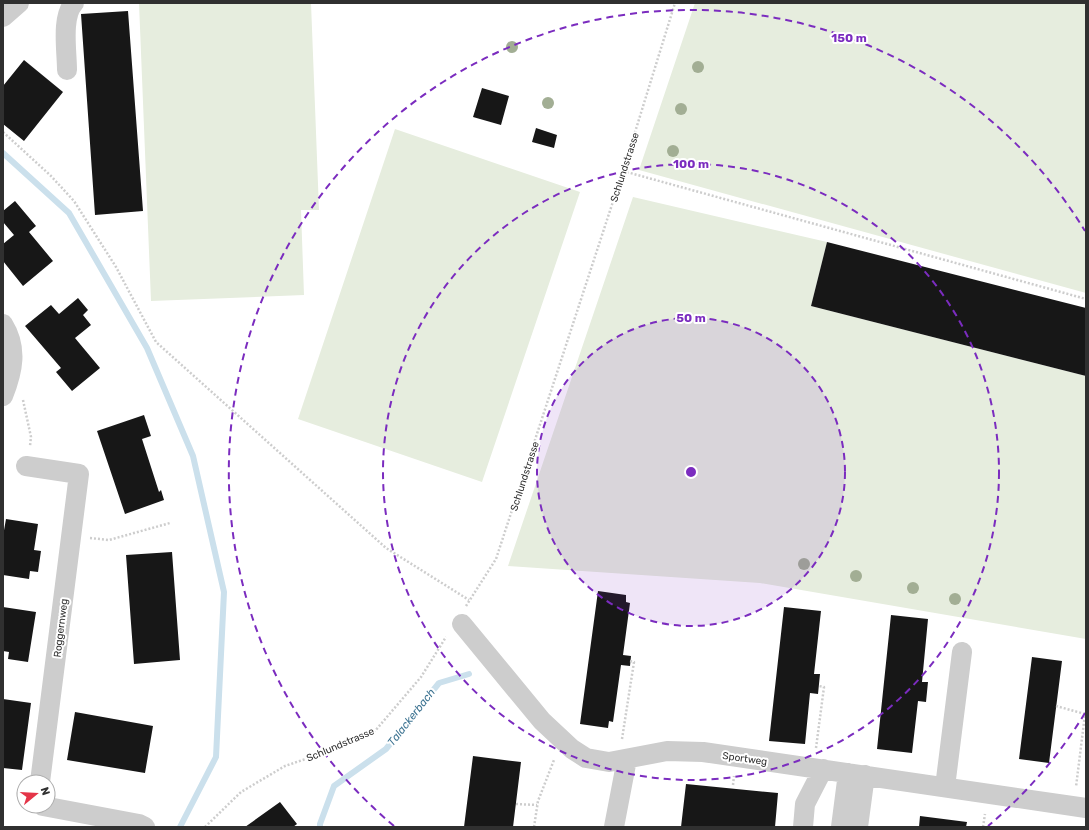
<svg xmlns="http://www.w3.org/2000/svg" width="1089" height="830" viewBox="0 0 1089 830" font-family="Rubik,sans-serif">
	<style>
		.green { fill: #e6edde }
		.lines { fill: none; stroke-linecap: round; stroke-linejoin: round }
		.stream { stroke: #cbe0ec; stroke-width: 6 }
		.building { fill: #171717 }
		.path { stroke: #cdcdcd; stroke-width: 2.5; stroke-dasharray: 2 2; stroke-linecap: butt }
		.minor { stroke: #cdcdcd; stroke-width: 20 }
		.tree { fill: #a2ae94 }
		.ring { fill: none; stroke: #7b2cbf; stroke-width: 2; stroke-dasharray: 7 5 }
		.labels { text-anchor: middle; stroke-width: 4; stroke-linejoin: round; paint-order: stroke }
		.street-label { font-size: 10px; fill: #303030; stroke: #fff }
		.water-label { font-size: 11px; font-style: italic; fill: #3e7492; stroke: #fff }
		.centre { fill: #7b2cbf; stroke: #fff; stroke-width: 2 }
		.ring-label { font-size: 12px; text-anchor: middle; font-weight: bold; fill: #7b2cbf; stroke: #fff; stroke-width: 4; stroke-linejoin: round; paint-order: stroke }
	</style>
	<rect width="100%" height="100%" fill="#fff"/>
	<path class="green" d="M 139,3 L 311,3 L 319,210 L 301,210 L 304,295 L 151,301 Z
		M 695,3 L 1086,3 L 1086,293 L 639,170 Z
		M 395,129 L 580,192 L 482,482 L 298,419 Z
		M 633,197 L 827,242 L 811,306 L 1086,376 L 1086,639 L 760,583 L 508,566 Z"/>
	<g class="lines">
		<path class="stream" d="M 3,153 L 69,213 L 147,348 L 193,456 L 224,592 L 216,757 L 180,827
			M 320,827 L 320,824 L 334,786 L 386,749 L 439,683 L 469,674"/>
	</g>
	<path class="building" d="M 128,11 L 143,211 L 95,215 L 81,14 Z
		M 24,60 L 63,92 L 24,141 L 3,124 L 3,86 Z
		M 482,88 L 509,96 L 501,125 L 473,117 Z
		M 536,128 L 557,135 L 554,148 L 532,142 Z
		M 15,201 L 36,226 L 29,232 L 53,261 L 23,286 L 3,261 L 3,244 L 14,235 L 3,222 L 3,211 Z
		M 827,242 L 1086,308 L 1086,376 L 811,306 Z
		M 78,298 L 88,310 L 83,315 L 91,325 L 75,338 L 100,368 L 72,391 L 56,372 L 61,368 L 25,326 L 51,305 L 59,314 Z
		M 144,415 L 151,436 L 142,439 L 159,492 L 161,490 L 164,500 L 125,514 L 97,431 Z
		M 6,519 L 38,524 L 34,550 L 41,551 L 38,572 L 30,571 L 29,579 L 3,575 L 3,536 Z
		M 172,552 L 180,660 L 134,664 L 126,555 Z
		M 598,591 L 626,595 L 626,602 L 630,603 L 623,655 L 631,656 L 630,666 L 621,665 L 613,722 L 609,721 L 608,728 L 580,724 Z
		M 3,607 L 36,612 L 28,662 L 8,659 L 9,652 L 3,651 Z
		M 784,607 L 821,611 L 814,674 L 820,674 L 818,694 L 810,693 L 805,744 L 769,741 Z
		M 891,615 L 928,619 L 922,682 L 928,682 L 926,702 L 918,701 L 912,753 L 877,749 Z
		M 1032,657 L 1062,661 L 1049,763 L 1019,759 Z
		M 3,699 L 31,703 L 22,770 L 3,768 Z
		M 75,712 L 153,726 L 145,773 L 67,760 Z
		M 473,756 L 521,762 L 513,827 L 464,827 Z
		M 686,784 L 778,793 L 775,827 L 681,827 Z
		M 280,802 L 297,824 L 293,827 L 245,827 Z
		M 920,816 L 967,822 L 966,827 L 919,827 Z"/>
	<g class="lines">
		<path class="path" d="M 3,132 L 51,176 L 74,201 L 116,267 L 156,342 L 386,548 L 469,600
			M 623,171 L 1086,299
			M 23,400 L 31,437 L 30,446
			M 90,538 L 109,540 L 170,523
			M 466,606 L 496,559 L 623,171 L 675,3
			M 1056,706 L 1085,714 L 1076,787
			M 622,739 L 634,662 L 630,661
			M 816,748 L 824,687 L 819,686
			M 733,785 L 734,776
			M 516,804 L 537,805
			M 205,827 L 241,792 L 285,766 L 329,751 L 375,731 L 421,677 L 446,637
			M 534,827 L 538,801 L 554,760
			M 983,827 L 985,814"/>
		<path class="minor" d="M 3,17 L 19,3
			M 67,70 C 67,51 61,17 74,3
			M 3,324 C 18,348 13,371 3,396
			M 26,466 L 79,474 L 40,782
			M 462,624 L 542,721 L 572,749 L 586,758 L 609,762 L 667,751 L 703,752 L 1086,808
			M 945,787 L 962,652
			M 43,806 L 139,824 L 145,827
			M 614,827 L 627,759
			M 803,827 L 805,804 L 823,769
			M 841,827 L 848,773
			M 858,827 L 865,775"/>
	</g>
	<g class="tree">
		<circle cx="512" cy="47" r="6"/>
		<circle cx="698" cy="67" r="6"/>
		<circle cx="548" cy="103" r="6"/>
		<circle cx="681" cy="109" r="6"/>
		<circle cx="673" cy="151" r="6"/>
		<circle cx="804" cy="564" r="6"/>
		<circle cx="856" cy="576" r="6"/>
		<circle cx="913" cy="588" r="6"/>
		<circle cx="955" cy="599" r="6"/>
	</g>
	<circle cx="691" cy="472" r="154" fill="#7b2cbf" fill-opacity=".12"/>
	<g class="ring">
		<circle cx="691" cy="472" r="154"/>
		<circle cx="691" cy="472" r="308"/>
		<path d="M1085 713A462 462 0 0 1 988 826M394 826A462 462 0 1 1 1085 231"/>
	</g>
	<g class="labels">
		<g class="street-label">
			<text transform="translate(624 167) rotate(-72)" y="4">Schlundstrasse</text>
			<text transform="translate(524 476) rotate(-72)" y="4">Schlundstrasse</text>
			<text transform="translate(60 628) rotate(-83)" y="4">Roggernweg</text>
			<text transform="translate(340 744) rotate(-23)" y="4">Schlundstrasse</text>
			<text transform="translate(745 758) rotate(8)" y="4">Sportweg</text>
		</g>
		<g class="water-label">
			<text transform="translate(411 717) rotate(-52)" y="4">Talackerbach</text>
		</g>
	</g>
	<circle cx="691" cy="472" r="6" class="centre"/>
	<g class="ring-label">
		<text x="849" y="42">150 m</text>
		<text x="691" y="168">100 m</text>
		<text x="691" y="322">50 m</text>
	</g>
	<rect width="1089" height="830" fill="none" stroke="#303030" stroke-width="8"/>
	<g transform="translate(36 794) rotate(72)"><circle r="19" fill="#ffffff" stroke="#acacac"/>
	<path d="M0-3L7 15L0 10L-7 15Z" fill="#e43548"/>
	<text y="-6" font-size="11" font-weight="bold" text-anchor="middle" fill="#303030">N</text>
	</g>
</svg>
